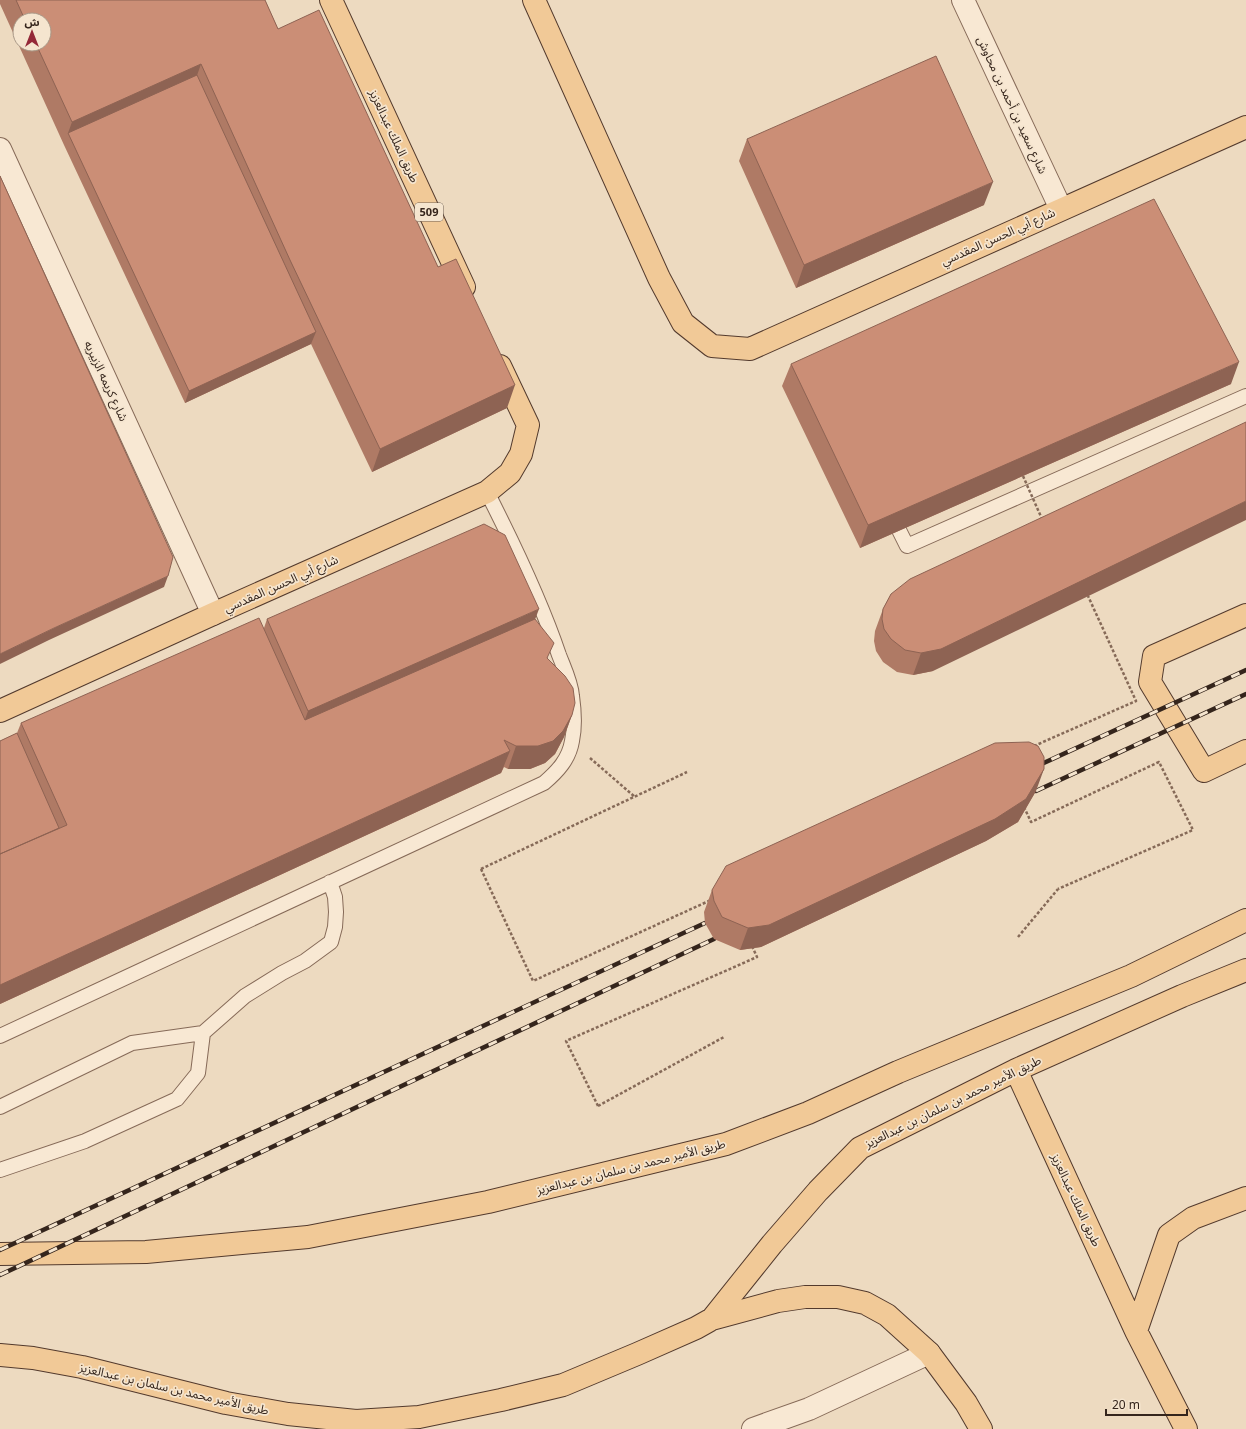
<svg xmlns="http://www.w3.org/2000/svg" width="1246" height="1429" viewBox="0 0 1246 1429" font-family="Georgia,'Noto Sans Arabic',serif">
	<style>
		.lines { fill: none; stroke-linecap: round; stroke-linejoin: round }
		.service-casing { stroke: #866a58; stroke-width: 16 }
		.minor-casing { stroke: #866a58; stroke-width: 24 }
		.tertiary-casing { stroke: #866a58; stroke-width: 24 }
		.primary-casing { stroke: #533a2d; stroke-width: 24 }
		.path { stroke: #866a58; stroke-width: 2.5; stroke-dasharray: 3 2; stroke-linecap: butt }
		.service { stroke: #f8e8d3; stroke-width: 14 }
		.minor { stroke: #f8e8d3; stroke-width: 22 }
		.tertiary { stroke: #f8e8d3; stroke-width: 22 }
		.primary { stroke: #f1c997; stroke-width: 22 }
		.rail-casing { stroke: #35251c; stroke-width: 4.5 }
		.rail { stroke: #f5e5cf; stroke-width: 3; stroke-dasharray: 9; stroke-linecap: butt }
		.path-bridge { stroke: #866a58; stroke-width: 2.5; stroke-dasharray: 3 2; stroke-linecap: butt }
		.wall { fill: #af7a65; fill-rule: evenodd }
		.shaded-wall { fill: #8e6353 }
		.building { fill: #cb8e76; stroke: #8e6353 }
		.labels { text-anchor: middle; stroke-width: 3.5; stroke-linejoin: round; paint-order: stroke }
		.shield { fill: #f5e5cf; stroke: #6f5f52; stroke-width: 1 }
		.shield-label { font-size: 11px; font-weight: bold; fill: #35251c }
		.street-label { font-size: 12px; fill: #35251c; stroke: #f5e5cf }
	</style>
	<rect width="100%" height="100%" fill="#eddac0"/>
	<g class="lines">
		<g class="service-casing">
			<path id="service" d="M 899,530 L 907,546 L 1246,396
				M 0,1036 L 544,783 C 558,771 569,759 572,741 C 575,727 574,710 572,696 C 571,682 564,668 559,655 C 540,599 514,545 487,492
				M 0,1107 L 132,1043 L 203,1033 L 245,996 L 282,973 L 305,961 L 331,942 L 335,927 L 336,912 L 335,897 L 330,882
				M 0,1170 L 85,1141 L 177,1099 L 198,1073 L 203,1033"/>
		</g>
		<g class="minor-casing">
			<path id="minor" d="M 963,0 L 1061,209
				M 0,149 L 213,614"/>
		</g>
		<g class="tertiary-casing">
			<path id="tertiary" d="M 753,1429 L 809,1409 L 929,1353"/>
		</g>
		<g class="primary-casing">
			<path id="primary" d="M 331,0 L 464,287
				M 534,0 L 659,278 L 683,323 L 712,346 L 750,349 L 1246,127
				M 1246,615 L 1154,656 L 1150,682 L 1204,771 L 1246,751
				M 0,711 L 213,614 L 487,492 L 510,473 L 521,454 L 528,425 L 500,366
				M 1016,1070 L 1136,1331 L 1186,1429
				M 0,1254 L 146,1252 L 308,1237 L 488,1202 L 726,1144 L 808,1113 L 898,1072 L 1131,976 L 1246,920
				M 712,1319 L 778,1301 L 805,1297 L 838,1297 L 865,1303 L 887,1315 L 929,1353 L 966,1403 L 981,1429
				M 1136,1331 L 1169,1235 L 1193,1218 L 1246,1198
				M 0,1355 L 33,1358 L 82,1367 L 226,1403 L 288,1414 L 356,1421 L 419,1417 L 501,1400 L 563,1385 L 637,1354 L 696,1328 L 712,1319 L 772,1244 L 818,1191 L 860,1148 L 1016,1070 L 1182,996 L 1246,970"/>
		</g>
		<path class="path" d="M 590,758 L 635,797
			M 481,869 L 687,772
			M 1018,937 L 1058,889
			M 598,1106 L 724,1037"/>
		<use href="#service" class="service"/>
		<use href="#minor" class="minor"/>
		<use href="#tertiary" class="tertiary"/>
		<use href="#primary" class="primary"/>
		<g class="rail-casing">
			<path id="rail" d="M 1035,767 L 1246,670
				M 1036,791 L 1246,694
				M 0,1250 L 705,923
				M 0,1275 L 714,939"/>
		</g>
		<use href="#rail" class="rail"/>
		<path class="path-bridge" d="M 1023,476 L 1042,519
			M 1034,746 L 1136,701 L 1088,596
			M 1024,807 L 1031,822 L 1159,762 L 1193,830 L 1058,889
			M 481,869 L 533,981 L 711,900
			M 598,1106 L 566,1041 L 757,957 L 752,946"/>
	</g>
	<path class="wall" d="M 0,0 L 265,0 L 278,29 L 438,267 L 507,408 L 372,472 L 311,344 L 185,403 L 64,145 L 0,4 ZM 20,20 L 44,20 L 44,44 L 20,44 Z
		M 747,139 L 984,205 L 796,288 L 739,161 Z
		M 791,364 L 1231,384 L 860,548 L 782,386 Z
		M 891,594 L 933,671 L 913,675 L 897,672 L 883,662 L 876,651 L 874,641 L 875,631 L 883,609 Z
		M 267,619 L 535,619 L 548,659 L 572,715 L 564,737 L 555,754 L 545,763 L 530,769 L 508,769 L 504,767 L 501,773 L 0,1004 L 0,741 L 17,733 L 21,723 L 264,628 Z
		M 1036,791 L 1018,822 L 986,841 L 761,947 L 740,950 L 714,939 L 705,923 L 704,912 L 712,890 Z"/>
	<path class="shaded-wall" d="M 201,64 L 193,87 L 68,133 L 72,122 Z
		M 993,182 L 984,205 L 796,288 L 804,265 Z
		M 316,332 L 311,344 L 185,403 L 189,391 Z
		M 1239,362 L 1231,384 L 860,548 L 868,525 Z
		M 515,385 L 507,408 L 372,472 L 380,449 Z
		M 1246,501 L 1246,520 L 933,671 L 913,675 L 921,653 Z
		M 168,576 L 164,587 L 49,640 L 0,664 L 0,654 L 54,628 Z
		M 539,609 L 527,641 L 297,742 L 308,711 Z
		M 572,715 L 564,737 L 555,754 L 545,763 L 530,769 L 508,769 L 516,746 Z
		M 510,751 L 501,773 L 0,1004 L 0,985 Z
		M 1044,769 L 1036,791 L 1018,822 L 986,841 L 761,947 L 740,950 L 748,928 Z"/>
	<path class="building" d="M 16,0 L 265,0 L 278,29 L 319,10 L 438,267 L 456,259 L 515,385 L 380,449 L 290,260 L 201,64 L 72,122 L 36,44 L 44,44 L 44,20 L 25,20 Z
		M 936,56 L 993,182 L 804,265 L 747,139 Z
		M 197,75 L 316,332 L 189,391 L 68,133 Z
		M 0,176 L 173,557 L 168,576 L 54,628 L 0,654 Z
		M 1154,199 L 1239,362 L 868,525 L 791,364 Z
		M 1246,422 L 1246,501 L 941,649 L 921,653 L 905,650 L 891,639 L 884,629 L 882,619 L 883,609 L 891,594 L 910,579 Z
		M 484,524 L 505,535 L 539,609 L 308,711 L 267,619 Z
		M 259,618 L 305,720 L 535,619 L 554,643 L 547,658 L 565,676 L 573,688 L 575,703 L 572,715 L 563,731 L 553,741 L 538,746 L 516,746 L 504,740 L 510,751 L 0,985 L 0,854 L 67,825 L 21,723 Z
		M 17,733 L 59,828 L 0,854 L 0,741 Z
		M 1029,742 L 1038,746 L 1044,757 L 1044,769 L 1026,799 L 995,819 L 769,925 L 748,928 L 722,917 L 714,901 L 712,890 L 726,866 L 995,743 Z"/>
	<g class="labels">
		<rect class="shield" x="415" y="203" width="28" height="18" rx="3"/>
		<g class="shield-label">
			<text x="429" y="216">509</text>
		</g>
		<g class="street-label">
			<text transform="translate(1012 105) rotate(65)" y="4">شارع سعيد بن أحمد بن محاوش</text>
			<text transform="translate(394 136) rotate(65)" y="4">طريق الملك عبدالعزيز</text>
			<text transform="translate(998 237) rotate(-24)" y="4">شارع أبي الحسن المقدسي</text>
			<text transform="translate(106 381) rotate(65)" y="4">شارع كريمه الزبيريه</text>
			<text transform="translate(281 584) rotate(-24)" y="4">شارع أبي الحسن المقدسي</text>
			<text transform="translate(953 1102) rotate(-26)" y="4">طريق الأمير محمد بن سلمان بن عبدالعزيز</text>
			<text transform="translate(631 1167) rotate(-14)" y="4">طريق الأمير محمد بن سلمان بن عبدالعزيز</text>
			<text transform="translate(1076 1200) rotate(65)" y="4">طريق الملك عبدالعزيز</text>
			<text transform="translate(174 1389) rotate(13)" y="4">طريق الأمير محمد بن سلمان بن عبدالعزيز</text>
		</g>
	</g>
	<g transform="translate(32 32)"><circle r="19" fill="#f5e5cf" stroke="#a89887"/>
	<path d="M0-3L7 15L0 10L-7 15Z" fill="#942938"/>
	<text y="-6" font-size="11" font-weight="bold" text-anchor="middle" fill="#35251c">ش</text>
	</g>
	<path d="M1106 1409v6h81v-6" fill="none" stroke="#35251c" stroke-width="2"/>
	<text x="1112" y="1409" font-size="12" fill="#35251c" stroke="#f5e5cf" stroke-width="3" paint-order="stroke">20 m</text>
</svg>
